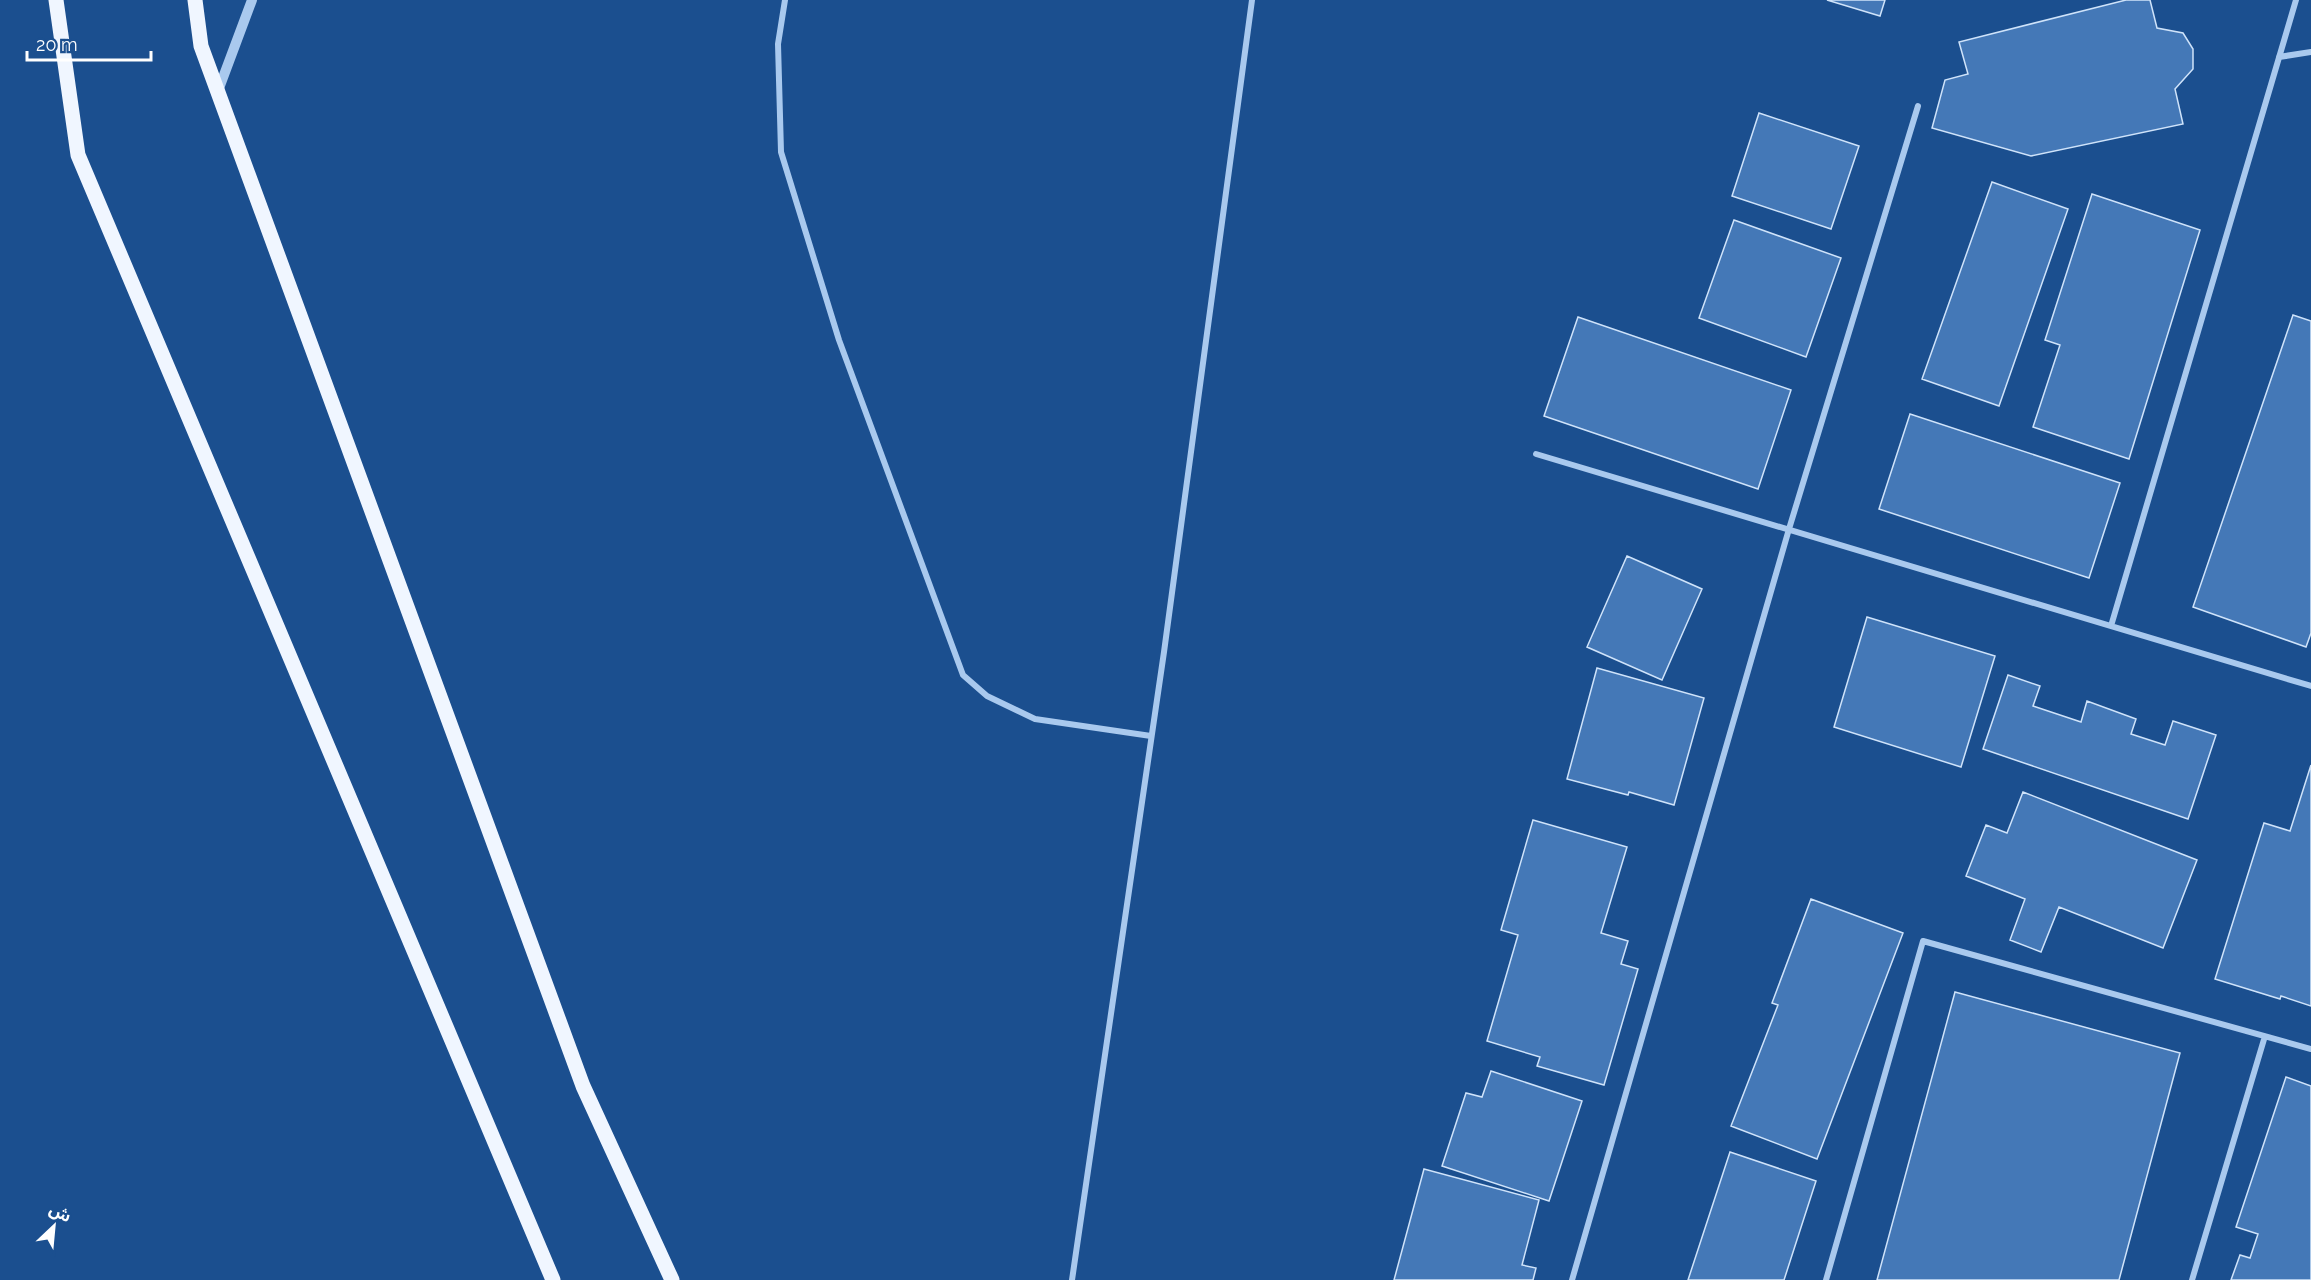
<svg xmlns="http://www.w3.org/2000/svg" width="2311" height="1280" viewBox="0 0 2311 1280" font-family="Raleway,'Noto Sans Arabic',sans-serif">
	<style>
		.building { fill: #4478b7; stroke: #cfe3fa; stroke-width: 1.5 }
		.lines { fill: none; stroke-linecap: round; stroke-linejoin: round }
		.minor { stroke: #a9c9ee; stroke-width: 6 }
		.tertiary { stroke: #a9c9ee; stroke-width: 10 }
		.primary { stroke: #f0f6ff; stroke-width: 15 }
	</style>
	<rect width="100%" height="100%" fill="#1b4f8f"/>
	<path class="building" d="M 1827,0 L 1885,0 L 1880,16 Z
		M 2126,0 L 2150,0 L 2157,28 L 2183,33 L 2193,49 L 2193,69 L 2175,89 L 2183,124 L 2031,156 L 1932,128 L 1945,80 L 1968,74 L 1959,42 Z
		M 1759,113 L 1859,146 L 1831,229 L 1732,196 Z
		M 1992,182 L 2068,209 L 1999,406 L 1922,379 Z
		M 2092,194 L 2200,230 L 2129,459 L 2033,427 L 2060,345 L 2045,340 Z
		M 1734,220 L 1841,258 L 1806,357 L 1699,318 Z
		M 2293,315 L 2311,321 L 2311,633 L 2306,647 L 2193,607 Z
		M 1578,317 L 1791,390 L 1758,489 L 1544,416 Z
		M 1910,414 L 2120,483 L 2089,578 L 1879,509 Z
		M 1627,556 L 1702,589 L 1662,680 L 1587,647 Z
		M 1867,617 L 1995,656 L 1961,767 L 1834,727 Z
		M 1597,668 L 1704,698 L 1674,805 L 1629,792 L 1628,795 L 1567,779 Z
		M 2008,675 L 2040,686 L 2033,706 L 2081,722 L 2087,701 L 2136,719 L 2131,734 L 2165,745 L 2173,721 L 2216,735 L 2188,819 L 1983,749 Z
		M 2311,765 L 2311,1006 L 2281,996 L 2280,999 L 2215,979 L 2264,823 L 2290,831 Z
		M 2023,792 L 2197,860 L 2163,948 L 2059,907 L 2041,952 L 2010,940 L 2025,899 L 1966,876 L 1986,825 L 2007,833 Z
		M 1533,820 L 1627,847 L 1601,933 L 1628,941 L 1621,964 L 1638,969 L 1604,1085 L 1537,1066 L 1540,1057 L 1487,1041 L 1518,935 L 1501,930 Z
		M 1811,899 L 1903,933 L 1817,1159 L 1731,1126 L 1778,1005 L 1772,1003 Z
		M 1955,992 L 2180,1053 L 2119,1280 L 1877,1280 Z
		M 1491,1071 L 1582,1101 L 1549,1201 L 1442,1166 L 1466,1093 L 1482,1097 Z
		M 2286,1077 L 2311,1086 L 2311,1280 L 2231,1280 L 2240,1255 L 2250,1258 L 2258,1234 L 2236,1227 Z
		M 1730,1152 L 1816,1181 L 1784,1280 L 1688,1280 Z
		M 1424,1169 L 1539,1200 L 1522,1265 L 1536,1268 L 1533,1280 L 1394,1280 Z"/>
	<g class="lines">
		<path class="minor" d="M 785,0 L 778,44 L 781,152 L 839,340 L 963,675 L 987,696 L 1035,719 L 1151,736
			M 2279,57 L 2311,52
			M 1536,454 L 2311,686
			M 2111,626 L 2296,0
			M 1072,1280 L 1164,652 L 1252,0
			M 1572,1280 L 1789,529 L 1918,106
			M 1826,1280 L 1923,941 L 2311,1049
			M 2192,1280 L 2265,1036"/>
		<path class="tertiary" d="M 218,91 L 252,0"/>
		<path class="primary" d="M 56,0 L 78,155 L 553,1280
			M 195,0 L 201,46 L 583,1086 L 672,1280"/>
	</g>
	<g transform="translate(54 1226) rotate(26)" stroke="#1b4f8f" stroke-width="4.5" paint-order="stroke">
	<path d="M0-4.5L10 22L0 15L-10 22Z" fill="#ffffff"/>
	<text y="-9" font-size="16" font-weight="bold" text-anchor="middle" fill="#ffffff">ش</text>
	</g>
	<path d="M27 51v9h124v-9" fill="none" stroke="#ffffff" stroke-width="3"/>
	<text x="36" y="51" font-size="18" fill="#ffffff" stroke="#1b4f8f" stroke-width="4.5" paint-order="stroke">20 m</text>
</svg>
